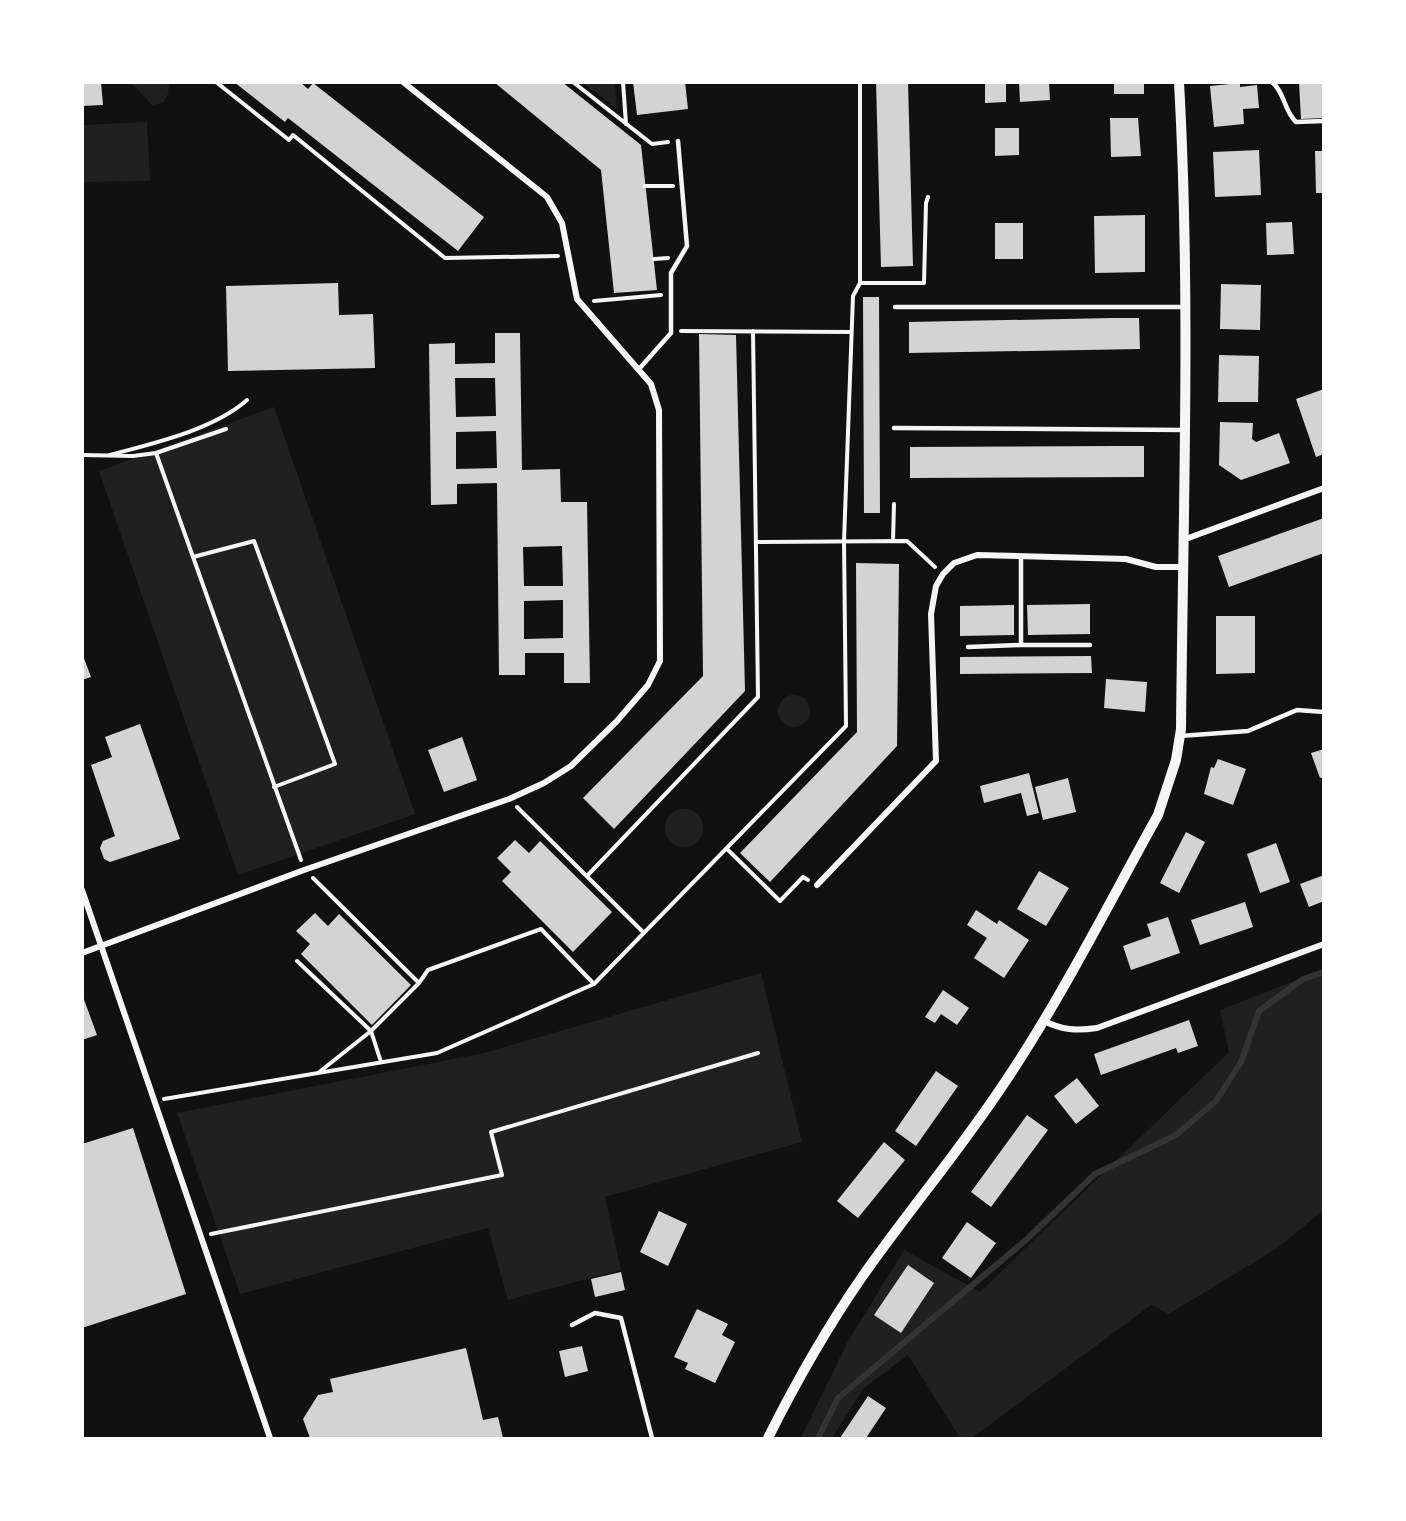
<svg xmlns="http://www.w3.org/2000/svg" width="1406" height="1521" viewBox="0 0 1406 1521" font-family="Karla,sans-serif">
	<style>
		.green { fill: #202020 }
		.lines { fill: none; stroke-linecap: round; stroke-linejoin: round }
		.stream { stroke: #333; stroke-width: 6 }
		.building { fill: #d3d3d3; fill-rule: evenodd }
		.path { stroke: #f5f5f5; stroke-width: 4 }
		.service { stroke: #f5f5f5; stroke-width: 4.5 }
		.minor { stroke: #f5f5f5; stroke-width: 6 }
		.tertiary { stroke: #f5f5f5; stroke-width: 10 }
	</style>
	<rect width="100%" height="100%" fill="#111"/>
	<path class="green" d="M 132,83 L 169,83 L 168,94 L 163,103 L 152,105 Z
		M 583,83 L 615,83 L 617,109 Z
		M 147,122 L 150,181 L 83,182 L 83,125 Z
		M 274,407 L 415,814 L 238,875 L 99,471 Z
		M778 711a16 16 0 1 1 32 0a16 16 0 1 1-32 0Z
		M665 828a19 19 0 1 1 38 0a19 19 0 1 1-38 0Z
		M 1323,970 L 1323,1210 L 1279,1247 L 1169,1314 L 1151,1305 L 972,1438 L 960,1438 L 908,1355 L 864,1388 L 832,1438 L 801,1438 L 847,1343 L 904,1250 L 980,1292 L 1229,1052 L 1220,1010 Z
		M 761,973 L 802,1142 L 605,1197 L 621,1270 L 508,1300 L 488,1228 L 240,1294 L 177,1113 L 484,1053 Z"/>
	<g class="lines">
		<path class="stream" d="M 818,1438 L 838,1398 L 1026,1240 L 1095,1174 L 1176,1135 L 1216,1101 L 1241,1062 L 1259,1011 L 1303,979 L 1324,972"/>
	</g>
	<path class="building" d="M 82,82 L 101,82 L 103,105 L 82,106 Z
		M 234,82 L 300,82 L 308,89 L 313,83 L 484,217 L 458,251 L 288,118 L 285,122 Z
		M 494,82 L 562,82 L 641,145 L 657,290 L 614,293 L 601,170 Z
		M 633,82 L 685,82 L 688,109 L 637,115 Z
		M 876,82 L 908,82 L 913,266 L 881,267 Z
		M 985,82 L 1006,82 L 1006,102 L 985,103 Z
		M 1019,82 L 1049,82 L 1050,100 L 1020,102 Z
		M 1114,82 L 1144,82 L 1144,94 L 1114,94 Z
		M 1299,82 L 1324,82 L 1324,118 L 1301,119 Z
		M 1240,83 L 1240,87 L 1257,85 L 1259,108 L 1243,109 L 1244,124 L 1214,127 L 1210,86 Z
		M 1110,118 L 1138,118 L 1141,156 L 1111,157 Z
		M 995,128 L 1019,128 L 1019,155 L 995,156 Z
		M 1259,150 L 1261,195 L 1215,197 L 1213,152 Z
		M 1315,151 L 1324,151 L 1324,193 L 1316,193 Z
		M 1145,215 L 1145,272 L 1095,273 L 1094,216 Z
		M 1292,222 L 1294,254 L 1267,255 L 1266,223 Z
		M 995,223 L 1023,223 L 1023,259 L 995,259 Z
		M 338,283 L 339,315 L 373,314 L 375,368 L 228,371 L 226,286 Z
		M 1221,284 L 1261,285 L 1260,330 L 1220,329 Z
		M 863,297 L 879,297 L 880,513 L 864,513 Z
		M 1113,318 L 1139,318 L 1140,349 L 909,353 L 909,322 Z
		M 495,333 L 520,333 L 522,470 L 560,469 L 561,502 L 587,502 L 590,683 L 564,683 L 564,653 L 525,653 L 525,675 L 499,675 L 497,483 L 457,484 L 457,504 L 431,505 L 429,344 L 455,343 L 455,364 L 495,363 ZM 455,378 L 495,378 L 496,416 L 456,417 ZM 496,431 L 497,468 L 456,469 L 456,432 ZM 562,546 L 563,586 L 524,586 L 523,547 ZM 563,600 L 563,638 L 524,639 L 524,601 Z
		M 699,334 L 736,335 L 745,691 L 614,829 L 583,798 L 703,676 Z
		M 1219,355 L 1259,356 L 1258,402 L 1218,402 Z
		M 1324,389 L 1324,454 L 1316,457 L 1296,399 Z
		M 1220,422 L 1253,423 L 1252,439 L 1256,442 L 1279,433 L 1290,463 L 1241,480 L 1219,465 Z
		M 1116,446 L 1144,446 L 1144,477 L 910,478 L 910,447 Z
		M 1324,518 L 1324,553 L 1229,587 L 1218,556 Z
		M 856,563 L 899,564 L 897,746 L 770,882 L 740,853 L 857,732 Z
		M 1090,604 L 1090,634 L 1028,635 L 1027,605 Z
		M 1014,605 L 1014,635 L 960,636 L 960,606 Z
		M 1216,616 L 1255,616 L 1255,673 L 1216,674 Z
		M 82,653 L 91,677 L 82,680 Z
		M 1091,656 L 1092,673 L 960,674 L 960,657 Z
		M 1106,679 L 1147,682 L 1145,712 L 1104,708 Z
		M 140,724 L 180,839 L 110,862 L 104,859 L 100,848 L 103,841 L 115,836 L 91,765 L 112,757 L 105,737 Z
		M 462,737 L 477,780 L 444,792 L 428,750 Z
		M 1324,749 L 1324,777 L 1320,778 L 1311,753 Z
		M 1218,759 L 1246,769 L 1233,805 L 1204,794 L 1211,767 L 1214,768 Z
		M 1029,773 L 1039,813 L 1027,816 L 1021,793 L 984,803 L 980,786 Z
		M 1068,778 L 1076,812 L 1043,820 L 1035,787 Z
		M 1186,832 L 1205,842 L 1179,893 L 1160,883 Z
		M 515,840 L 529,853 L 540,841 L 612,912 L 573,952 L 502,881 L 511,872 L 497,858 Z
		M 1276,843 L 1290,882 L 1260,893 L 1247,854 Z
		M 1039,871 L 1069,888 L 1046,926 L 1017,909 Z
		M 1324,875 L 1324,901 L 1309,907 L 1300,884 Z
		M 1245,902 L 1253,927 L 1200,945 L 1191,920 Z
		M 976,910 L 997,924 L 999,920 L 1029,940 L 1004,978 L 974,958 L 987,938 L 967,925 Z
		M 315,913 L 328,926 L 339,914 L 411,985 L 372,1025 L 301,954 L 310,944 L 296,931 Z
		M 1168,917 L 1180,953 L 1131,970 L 1123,946 L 1151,936 L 1147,924 Z
		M 943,990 L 969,1008 L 957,1025 L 941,1014 L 935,1023 L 925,1017 Z
		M 82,994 L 97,1035 L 82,1040 Z
		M 1189,1020 L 1198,1046 L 1178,1053 L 1176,1048 L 1101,1075 L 1094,1054 Z
		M 936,1071 L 958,1086 L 916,1146 L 895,1131 Z
		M 1077,1078 L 1099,1106 L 1076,1124 L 1054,1096 Z
		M 1027,1115 L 1048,1130 L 991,1207 L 971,1192 Z
		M 133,1128 L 186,1294 L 82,1328 L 82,1144 Z
		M 884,1142 L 905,1160 L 858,1218 L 837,1201 Z
		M 659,1211 L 687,1224 L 668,1266 L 640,1252 Z
		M 967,1222 L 996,1243 L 971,1278 L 942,1258 Z
		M 908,1265 L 934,1283 L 901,1333 L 874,1315 Z
		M 621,1272 L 625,1290 L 595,1297 L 591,1279 Z
		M 697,1309 L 728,1324 L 722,1335 L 735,1342 L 715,1383 L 685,1369 L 688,1363 L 674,1357 Z
		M 582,1346 L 588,1371 L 565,1377 L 559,1351 Z
		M 466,1348 L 483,1420 L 498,1417 L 503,1438 L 310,1438 L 303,1419 L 318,1395 L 333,1392 L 330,1379 Z
		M 868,1396 L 886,1408 L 866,1438 L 840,1438 Z"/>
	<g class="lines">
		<path class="path" d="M 216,82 L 289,140 L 293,135 L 445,258 L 558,256
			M 573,82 L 652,144 L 668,142
			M 623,82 L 626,124
			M 645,186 L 673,186
			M 654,259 L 668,258
			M 860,283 L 924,283 L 926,203 L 928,197
			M 594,301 L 661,295
			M 681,331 L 851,332
			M 156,453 L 301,860
			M 82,455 L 133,456 L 156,453 L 226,429
			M 110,455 C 154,443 213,430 247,400
			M 893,541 L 894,504
			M 756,542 L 907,541 L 935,567
			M 193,557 L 254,541 L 335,764 L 274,787
			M 517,807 L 644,933
			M 727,849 L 780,901 L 803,877 L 808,880
			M 587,876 L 758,697 L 753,331
			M 313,878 L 419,983
			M 297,961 L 371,1031 L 318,1073
			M 381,1062 L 371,1031 L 419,983 L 428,970 L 541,929 L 594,984
			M 164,1099 L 437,1053 L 594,984 L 846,726 L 844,541 L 853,296 L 860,283 L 860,82
			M 211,1234 L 502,1175 L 491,1132 L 758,1053"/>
		<path class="service" d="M 1272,82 C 1285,93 1284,111 1296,122 L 1324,121
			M 895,307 L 1186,307
			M 639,369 L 671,333 L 671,273 L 687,246 L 678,141
			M 894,428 L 1184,430
			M 1021,556 L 1021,645 L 1090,645
			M 968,647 L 1021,645
			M 1180,736 L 1248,731 L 1297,710 L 1324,712
			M 572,1325 L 595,1313 L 621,1318 L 652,1438"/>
		<path class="minor" d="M 1183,540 L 1324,488
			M 817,885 L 936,761 L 931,614 L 936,586 L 943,574 L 954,563 L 977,555 L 1126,559 L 1156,567 L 1182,567
			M 82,890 L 270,1438
			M 82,953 L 304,870 L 509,799 L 544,783 L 571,766 L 617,721 L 648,685 L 660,661 L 659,410 L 651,384 L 577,299 L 562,223 L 547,197 L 403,82
			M 1044,1021 C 1062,1030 1076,1031 1097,1028 L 1324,944"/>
		<path class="tertiary" d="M 768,1438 C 796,1382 826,1329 862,1277 C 909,1210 962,1148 1007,1079 C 1063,995 1109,903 1158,815 L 1176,760 L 1181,729 C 1183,513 1191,298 1179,82"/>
	</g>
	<rect width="1406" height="1521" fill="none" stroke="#ffffff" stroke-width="168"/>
</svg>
